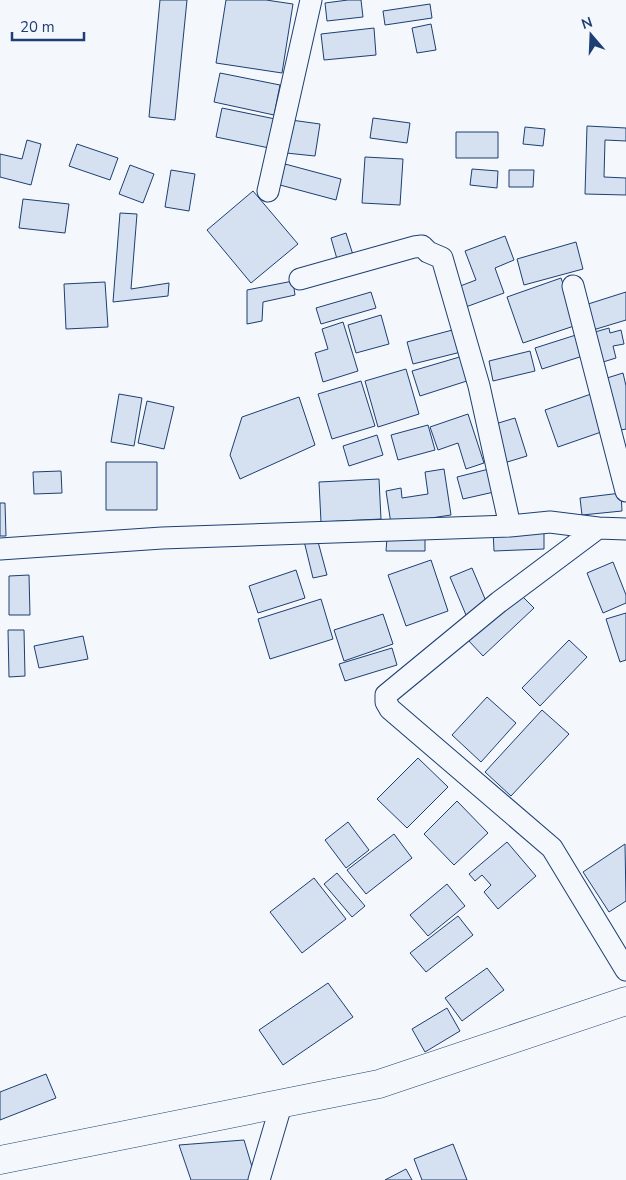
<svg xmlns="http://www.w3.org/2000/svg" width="626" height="1180" viewBox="0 0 626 1180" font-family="'Nunito Sans',sans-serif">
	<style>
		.building { fill: #d5e0f0; stroke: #1d3f73 }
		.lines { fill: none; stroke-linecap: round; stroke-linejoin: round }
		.minor-casing { stroke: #1d3f73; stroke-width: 23 }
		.tertiary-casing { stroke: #1d3f73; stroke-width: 29 }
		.minor { stroke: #f4f7fb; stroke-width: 21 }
		.tertiary { stroke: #f4f7fb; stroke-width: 28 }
	</style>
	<rect width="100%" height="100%" fill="#f4f7fb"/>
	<path class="building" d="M 160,0 L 187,0 L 175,120 L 149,117 Z
		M 226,0 L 266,0 L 293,4 L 282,73 L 216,63 Z
		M 348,0 L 361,0 L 363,17 L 327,21 L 325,3 Z
		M 430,4 L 432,18 L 385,25 L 383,11 Z
		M 431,24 L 436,50 L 417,53 L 412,28 Z
		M 374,28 L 376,55 L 324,60 L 321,34 Z
		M 220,73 L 280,85 L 274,115 L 214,102 Z
		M 222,108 L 280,120 L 274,149 L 216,137 Z
		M 373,118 L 410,123 L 407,143 L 370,138 Z
		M 291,120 L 320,124 L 315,156 L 286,153 Z
		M 587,126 L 626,128 L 626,141 L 605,140 L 604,177 L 626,178 L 626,195 L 585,194 Z
		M 525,127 L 545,129 L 543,146 L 523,144 Z
		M 456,132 L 498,132 L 498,158 L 456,158 Z
		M 27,140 L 41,144 L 31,185 L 0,177 L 0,154 L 22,159 Z
		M 77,144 L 118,158 L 110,180 L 69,166 Z
		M 365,157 L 403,159 L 400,205 L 362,203 Z
		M 285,164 L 341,179 L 336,200 L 280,185 Z
		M 130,165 L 154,174 L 143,203 L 119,194 Z
		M 472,169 L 498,171 L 497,188 L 470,185 Z
		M 171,170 L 195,174 L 189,211 L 165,207 Z
		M 509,170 L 534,170 L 533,187 L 509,187 Z
		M 253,191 L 298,244 L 251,283 L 207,230 Z
		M 23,199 L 69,204 L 65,233 L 19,228 Z
		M 120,213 L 137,214 L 131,289 L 169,283 L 168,296 L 113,302 Z
		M 346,233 L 355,261 L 339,266 L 331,238 Z
		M 505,236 L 514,260 L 495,268 L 504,293 L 463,308 L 455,288 L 476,280 L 465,251 Z
		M 576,242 L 583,269 L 524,285 L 517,259 Z
		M 561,278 L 577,325 L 523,343 L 507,297 Z
		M 293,281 L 295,295 L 263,302 L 262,321 L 247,324 L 247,290 Z
		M 105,282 L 108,327 L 66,329 L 64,284 Z
		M 371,292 L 376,308 L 321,324 L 316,308 Z
		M 626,292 L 626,320 L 593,330 L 585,305 Z
		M 381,315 L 389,344 L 356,353 L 348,325 Z
		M 343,322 L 358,371 L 323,382 L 315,353 L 328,349 L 322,329 Z
		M 460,328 L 465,351 L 413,364 L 407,342 Z
		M 609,328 L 610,333 L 621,330 L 624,344 L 613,346 L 616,358 L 603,362 L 595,332 Z
		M 579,334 L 586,355 L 542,369 L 535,348 Z
		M 530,351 L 535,371 L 493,381 L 489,361 Z
		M 463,356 L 470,380 L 420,396 L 412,371 Z
		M 406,369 L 419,414 L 378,427 L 365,381 Z
		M 623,373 L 626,386 L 626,429 L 621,430 L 607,378 Z
		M 361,381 L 375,426 L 332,439 L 318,394 Z
		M 594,393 L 607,430 L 558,447 L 545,410 Z
		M 119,394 L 142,398 L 134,446 L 111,442 Z
		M 299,397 L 315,445 L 240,479 L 230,455 L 242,417 Z
		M 147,401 L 174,407 L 164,449 L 138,443 Z
		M 468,414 L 484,463 L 466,469 L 458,443 L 438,450 L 430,427 Z
		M 515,418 L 527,456 L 504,463 L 492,425 Z
		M 428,425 L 435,450 L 398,460 L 391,435 Z
		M 377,435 L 383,455 L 349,466 L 343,446 Z
		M 106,462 L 157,462 L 157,510 L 106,510 Z
		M 444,469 L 451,515 L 391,524 L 386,491 L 401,488 L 402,498 L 428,494 L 425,472 Z
		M 489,469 L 494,492 L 463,499 L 457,477 Z
		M 61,471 L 62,493 L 34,494 L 33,472 Z
		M 379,479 L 381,519 L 321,522 L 319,482 Z
		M 621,493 L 622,511 L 582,515 L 580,498 Z
		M 0,503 L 5,503 L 6,536 L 0,536 Z
		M 544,528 L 544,549 L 494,551 L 493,530 Z
		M 317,538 L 327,575 L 313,578 L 304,541 Z
		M 387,538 L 425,538 L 425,551 L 386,551 Z
		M 431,560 L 448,611 L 406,626 L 388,575 Z
		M 613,562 L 626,595 L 626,603 L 603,613 L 587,573 Z
		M 472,568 L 488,606 L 466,615 L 450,577 Z
		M 296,570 L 305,598 L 258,613 L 249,586 Z
		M 29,575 L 30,615 L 9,615 L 9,576 Z
		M 518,592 L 534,608 L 483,656 L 468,640 Z
		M 321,599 L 333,639 L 270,659 L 258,619 Z
		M 626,613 L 626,660 L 620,662 L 606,619 Z
		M 383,614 L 393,644 L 344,661 L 334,630 Z
		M 8,630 L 24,630 L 25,676 L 9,677 Z
		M 83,636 L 88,659 L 39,668 L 34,646 Z
		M 569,640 L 587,657 L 540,706 L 522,688 Z
		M 392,648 L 397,665 L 345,681 L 339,664 Z
		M 487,697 L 516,723 L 481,762 L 452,735 Z
		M 542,710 L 569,734 L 511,796 L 485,772 Z
		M 418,758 L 448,787 L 407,828 L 377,799 Z
		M 457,801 L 488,833 L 454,865 L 424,834 Z
		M 348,822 L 369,850 L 346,868 L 325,840 Z
		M 394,834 L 412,858 L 366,894 L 347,870 Z
		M 507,842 L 536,876 L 498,909 L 484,892 L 491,885 L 482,875 L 475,881 L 469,874 Z
		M 625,844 L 626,901 L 609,912 L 583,872 Z
		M 337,873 L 365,906 L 352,917 L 324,884 Z
		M 314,878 L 346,919 L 302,953 L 270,912 Z
		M 447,884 L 465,906 L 428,936 L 410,915 Z
		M 458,916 L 473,935 L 426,972 L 410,953 Z
		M 487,968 L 504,990 L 462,1021 L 445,998 Z
		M 328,983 L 353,1017 L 283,1065 L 259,1030 Z
		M 447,1008 L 460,1031 L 425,1052 L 412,1029 Z
		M 46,1074 L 56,1098 L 0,1120 L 0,1092 Z
		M 244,1140 L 256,1180 L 191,1180 L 179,1145 Z
		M 453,1144 L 467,1180 L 422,1180 L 414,1159 Z
		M 406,1169 L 412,1180 L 385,1180 Z"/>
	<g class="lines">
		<g class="minor-casing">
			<path id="minor" d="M 268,191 L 311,0
				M 300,279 L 414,247 L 422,246 L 428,252 L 442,258 L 479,386 L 510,526
				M 573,286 L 626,491
				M 626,529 L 598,528 L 499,602 L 386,695 L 386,702 L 390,709 L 552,848 L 626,970
				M 0,549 L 162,538 L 510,526 L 550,522 L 598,528
				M 259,1180 L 282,1102"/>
		</g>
		<g class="tertiary-casing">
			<path id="tertiary" d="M 0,1160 L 379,1084 L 626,1001"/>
		</g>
		<use href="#minor" class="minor"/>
		<use href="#tertiary" class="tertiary"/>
	</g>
	<g transform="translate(591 35) rotate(341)" stroke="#f4f7fb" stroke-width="4" paint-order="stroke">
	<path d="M0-4L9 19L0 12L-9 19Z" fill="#1d3f73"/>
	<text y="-8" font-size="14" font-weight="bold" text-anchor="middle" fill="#1d3f73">N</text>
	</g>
	<path d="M12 32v8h72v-8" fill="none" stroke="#1d3f73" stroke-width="2.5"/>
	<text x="20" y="32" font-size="15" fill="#1d3f73" stroke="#f4f7fb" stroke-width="4" paint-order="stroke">20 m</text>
</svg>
